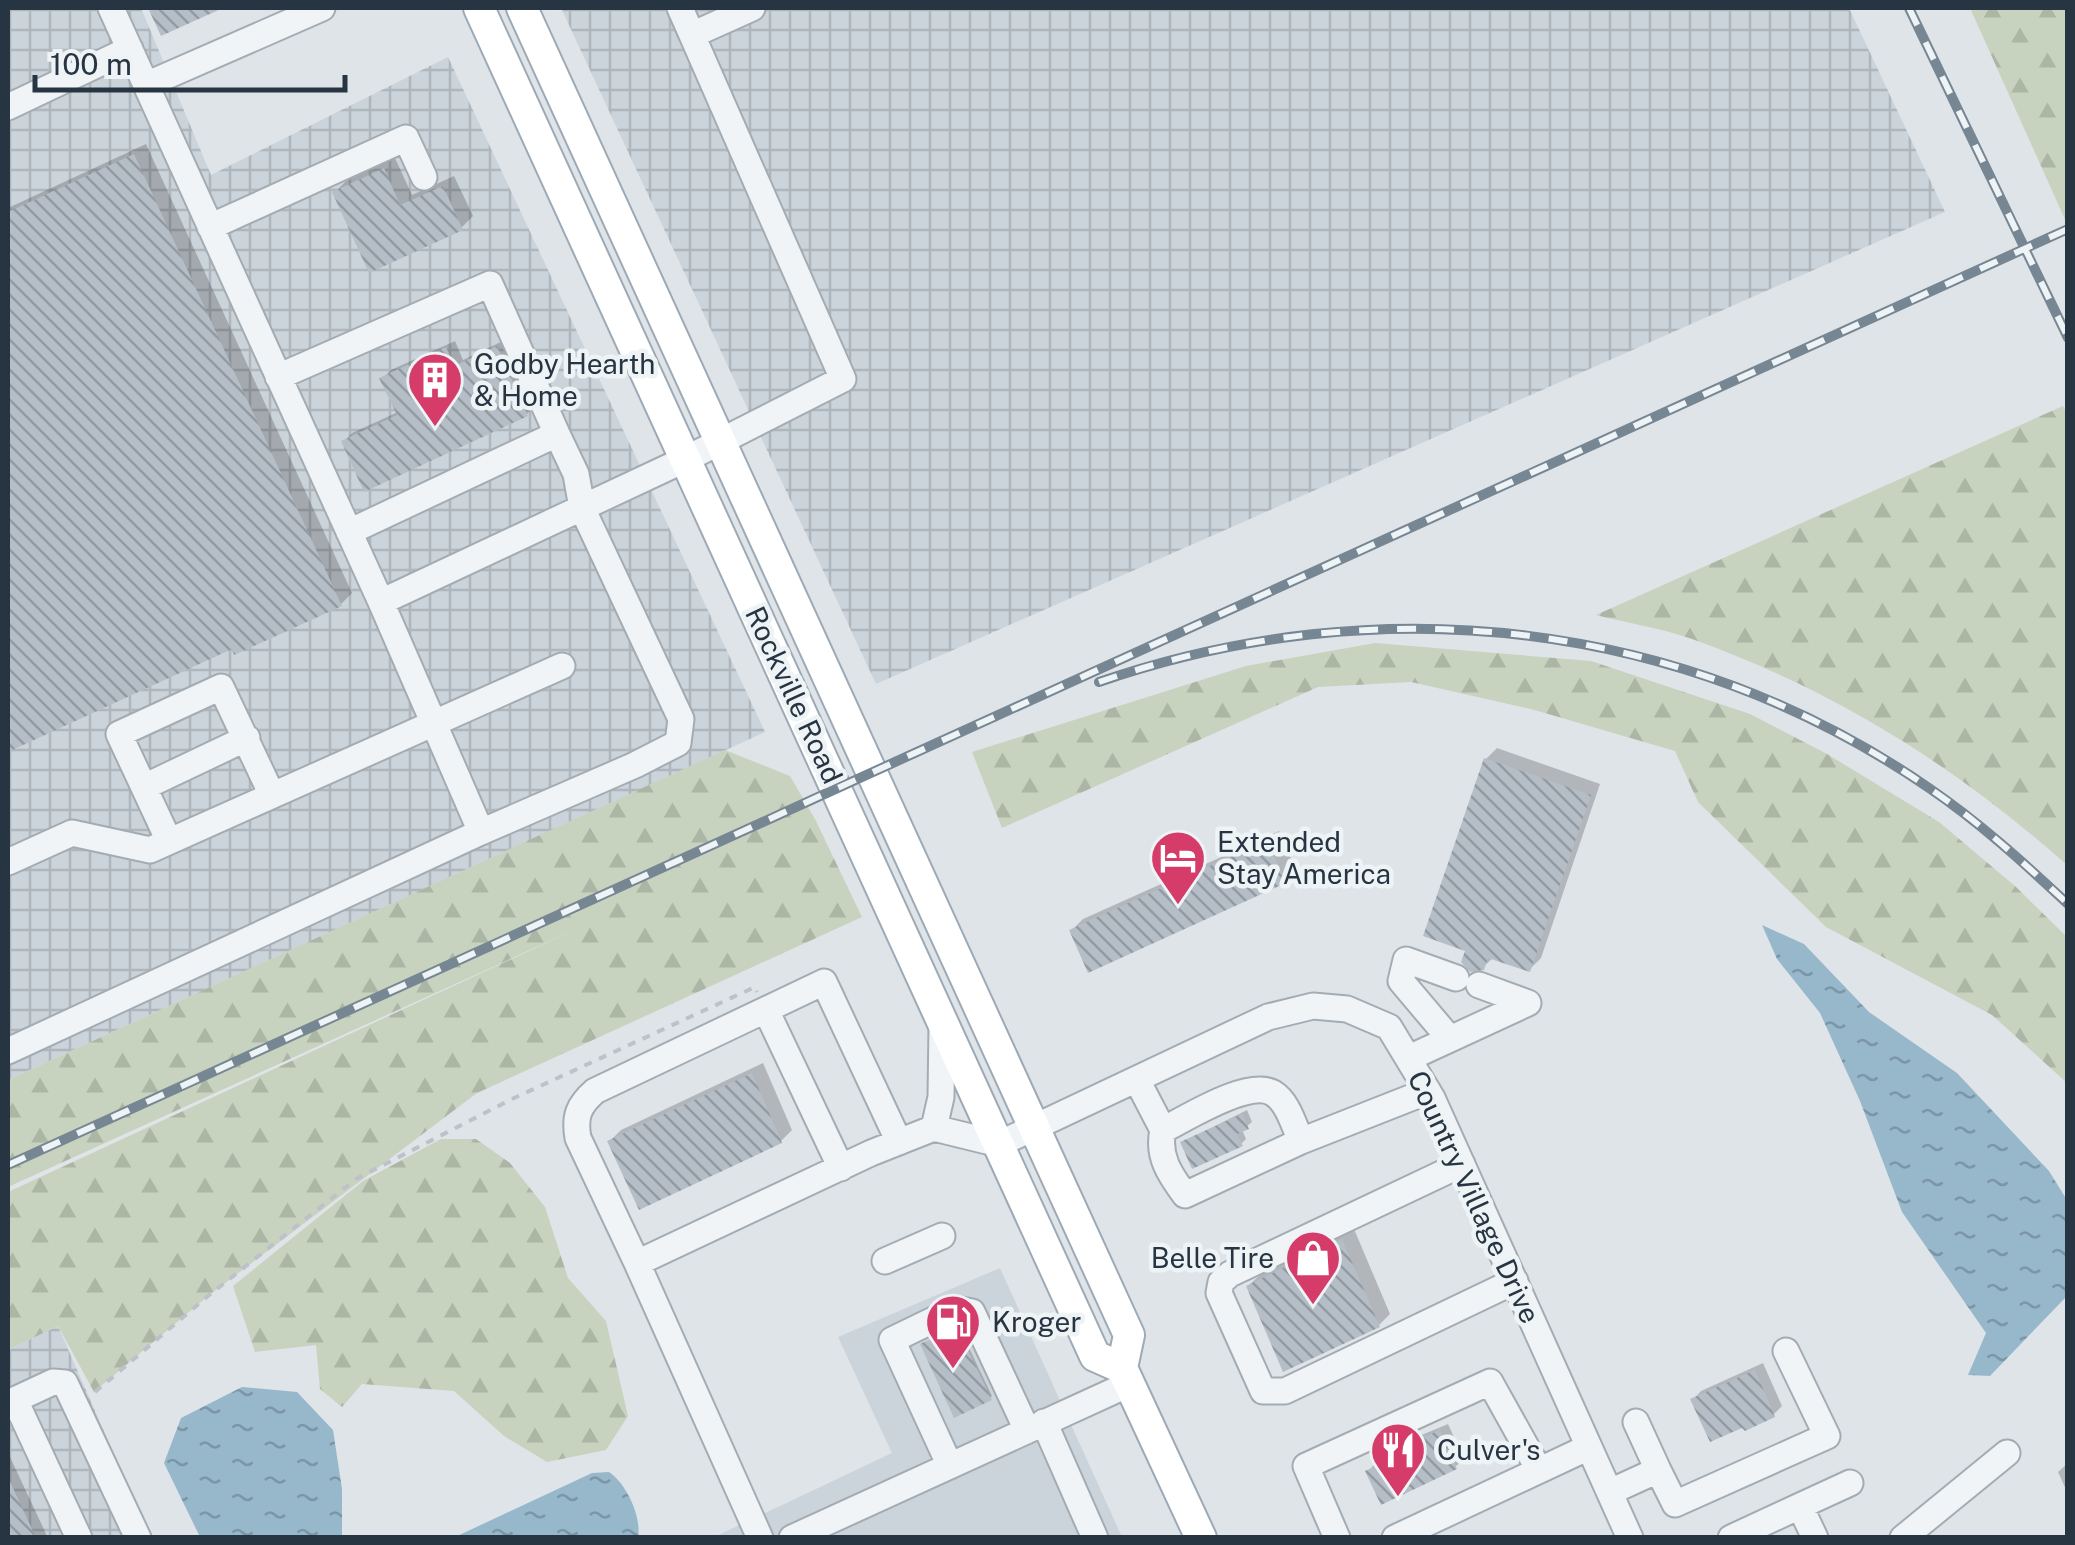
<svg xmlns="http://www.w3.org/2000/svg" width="2075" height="1545" viewBox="0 0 2075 1545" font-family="'Public Sans',sans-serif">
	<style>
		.built { fill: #ccd4db }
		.industrial { fill: url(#industrial-grid) }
		.forest { fill: url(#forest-firs) }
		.water { fill: url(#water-ripples) }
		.shadow { fill: #0003 }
		.building { fill: url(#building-back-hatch) }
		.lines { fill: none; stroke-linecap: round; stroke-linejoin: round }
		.minor-casing { stroke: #a4acb3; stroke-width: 29 }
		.major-casing { stroke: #9daab5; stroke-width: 34 }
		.path { stroke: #bcc2c8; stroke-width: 4; stroke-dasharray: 8 8; stroke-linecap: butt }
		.minor { stroke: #f1f4f7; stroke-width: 25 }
		.major { stroke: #fff; stroke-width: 30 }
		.rail-casing { stroke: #778693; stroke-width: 10 }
		.rail { stroke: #eef3f6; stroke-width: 6; stroke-dasharray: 19; stroke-linecap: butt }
		.labels { text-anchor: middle; stroke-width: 9; stroke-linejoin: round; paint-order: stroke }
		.poi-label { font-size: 28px; fill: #273441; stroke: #eef3f6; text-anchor: start }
		.street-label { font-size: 28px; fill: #273441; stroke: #eef3f6 }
	</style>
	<defs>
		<pattern id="industrial-grid" width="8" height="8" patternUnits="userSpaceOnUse" patternTransform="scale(2.5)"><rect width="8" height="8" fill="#ccd4db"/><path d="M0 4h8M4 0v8" fill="none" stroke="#afb7bd"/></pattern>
		<pattern id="forest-firs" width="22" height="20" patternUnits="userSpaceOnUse" patternTransform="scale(2.5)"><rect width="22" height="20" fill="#c7d3bf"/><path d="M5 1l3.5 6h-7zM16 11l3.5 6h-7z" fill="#abb6a5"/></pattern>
		<pattern id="water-ripples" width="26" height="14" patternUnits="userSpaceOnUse" patternTransform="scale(2.5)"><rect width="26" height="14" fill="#97b8cb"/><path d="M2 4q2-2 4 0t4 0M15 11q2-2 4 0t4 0" fill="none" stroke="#7b96a6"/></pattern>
		<pattern id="building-back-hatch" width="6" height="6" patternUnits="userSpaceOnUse" patternTransform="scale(2.5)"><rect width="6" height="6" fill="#b5bec6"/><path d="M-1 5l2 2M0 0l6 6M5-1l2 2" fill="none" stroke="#939ba2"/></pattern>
	</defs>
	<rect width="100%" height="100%" fill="#dfe4e9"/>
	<path class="built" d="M 1000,1268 L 1122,1537 L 712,1538 L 892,1453 L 838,1337 Z"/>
	<path class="industrial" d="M 8,8 L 141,8 L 211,175 L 448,57 L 765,732 L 8,1080 Z
		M 561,8 L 1849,8 L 1945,212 L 876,684 Z
		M 58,1326 L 150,1537 L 8,1538 L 8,1350 Z"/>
	<path class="forest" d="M 1970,8 L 2067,8 L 2067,224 Z
		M 2063,406 L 2068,415 L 2067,865 C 1954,765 1834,690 1692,639 C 1661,628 1627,623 1596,615 Z
		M 1375,643 L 1591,661 L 1750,714 L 1827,754 L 1939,822 L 2015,886 L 2067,937 L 2067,1083 L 1992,1015 L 1826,927 L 1698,802 L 1675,751 L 1531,709 L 1411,682 L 1318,687 L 1002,828 L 972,752 L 1246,666 Z
		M 725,750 L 790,776 L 815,819 L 862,917 L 477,1093 L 208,1296 L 94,1392 L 58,1326 L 8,1350 L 8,1192 L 583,926 L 8,1187 L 8,1080 Z
		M 441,1139 L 476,1139 L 510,1163 L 545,1207 L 568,1278 L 606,1321 L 628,1416 L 606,1450 L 547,1462 L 504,1436 L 454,1391 L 362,1384 L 342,1407 L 320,1389 L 316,1345 L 255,1352 L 233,1286 L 363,1181 Z"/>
	<path class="water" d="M 1762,925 L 1804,944 L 1869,1012 L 1957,1073 L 2049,1171 L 2067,1200 L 2067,1296 L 1990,1376 L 1968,1375 L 1986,1333 L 1902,1212 L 1860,1101 L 1820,1013 L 1777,959 Z
		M 242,1387 L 297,1392 L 333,1430 L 342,1489 L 342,1537 L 200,1537 L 164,1463 L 181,1418 Z
		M 609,1472 C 626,1483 642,1517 638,1537 L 455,1537 L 592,1473 Z"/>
	<path class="shadow" d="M 146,144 L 352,593 L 341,604 L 233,646 L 8,750 L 8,208 Z
		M 395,158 L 412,195 L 454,176 L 473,216 L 462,227 L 335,192 L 346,181 Z
		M 505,340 L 535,406 L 527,414 L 344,442 L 352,433 L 398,412 L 382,379 L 391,370 L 455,341 L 463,360 Z
		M 1497,748 L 1600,784 L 1541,958 L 1530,969 L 1494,957 L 1483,967 L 1468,950 L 1486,759 Z
		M 1279,831 L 1296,870 L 1285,881 L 1072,930 L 1083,919 Z
		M 763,1063 L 792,1130 L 781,1141 L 610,1141 L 621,1130 Z
		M 1247,1110 L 1252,1122 L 1242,1130 L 1246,1139 L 1241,1144 L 1183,1142 Z
		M 1354,1229 L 1390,1314 L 1379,1325 L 1248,1286 L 1260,1275 Z
		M 959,1327 L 992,1396 L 990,1398 L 925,1343 Z
		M 1763,1363 L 1782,1406 L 1774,1414 L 1746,1428 L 1693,1400 L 1701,1391 Z
		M 1448,1424 L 1464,1459 L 1455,1467 L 1368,1471 L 1376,1463 L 1400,1453 L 1412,1439 Z
		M 10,1457 L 48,1538 L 8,1538 L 8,1458 Z
		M 2068,1463 L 2068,1494 L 2058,1472 Z"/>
	<path class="building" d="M 148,8 L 223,8 L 161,36 Z
		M 134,154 L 342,606 L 234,655 L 232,649 L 8,752 L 8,212 Z
		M 384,168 L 400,205 L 443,186 L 463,230 L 369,273 L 332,192 Z
		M 497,346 L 528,416 L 364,492 L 341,441 L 397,415 L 379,378 L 446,347 L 454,366 Z
		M 1484,758 L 1591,795 L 1530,972 L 1488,958 L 1484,970 L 1470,972 L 1461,962 L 1465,951 L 1423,936 Z
		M 1267,840 L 1286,883 L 1088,973 L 1069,930 Z
		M 752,1073 L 782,1143 L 639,1210 L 607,1141 Z
		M 1242,1114 L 1249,1129 L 1237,1134 L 1243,1146 L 1192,1169 L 1180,1142 Z
		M 1342,1239 L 1380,1327 L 1283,1372 L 1246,1286 Z
		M 957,1327 L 992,1400 L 954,1418 L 920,1344 Z
		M 1755,1370 L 1775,1417 L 1745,1431 L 1742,1428 L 1710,1442 L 1690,1399 Z
		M 1440,1430 L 1457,1469 L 1381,1505 L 1365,1471 L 1398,1456 L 1401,1447 Z
		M 8,1477 L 36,1538 L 8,1538 Z"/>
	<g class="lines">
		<g class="minor-casing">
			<path id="minor" d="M 111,8 L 381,602
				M 680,8 L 692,35 L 752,8
				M 146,85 L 322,8
				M 8,107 L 130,49
				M 210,227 L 406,138 L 424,177
				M 278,377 L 490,284 L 557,434
				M 349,532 L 557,434 L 576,474 L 582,508 L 681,719 L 678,743 L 635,765 L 481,832
				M 144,787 L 247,738
				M 169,841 L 119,734 L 221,687 L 272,795
				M 8,862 L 72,833 L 150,850 L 562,666
				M 1479,985 L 1528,1003
				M 766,1010 L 841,1168
				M 1450,1039 L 1401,981 L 1406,960 L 1456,978
				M 8,1051 L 481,832 L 381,602 L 686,459 L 843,379 L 692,35
				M 1409,1058 L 1528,1003
				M 1137,1080 L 1163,1130
				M 934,1128 L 941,1097 L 942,1024
				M 1301,1141 C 1294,1126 1288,1102 1273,1093 C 1248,1079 1187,1118 1163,1130 C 1157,1156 1170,1175 1185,1195 L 1301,1141 L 1428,1091
				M 1462,1164 L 1230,1274 L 1221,1282 L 1219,1293 L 1263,1391 L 1285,1391 L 1515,1281
				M 885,1261 L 942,1236
				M 637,1263 L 578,1138 C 574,1116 579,1105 595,1091 L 824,982 L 899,1142
				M 15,1400 L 79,1538
				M 8,1403 L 53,1382 L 65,1383 L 138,1538
				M 1044,1422 L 1095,1538
				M 950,1466 L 892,1340 L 956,1309 L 972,1312 L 1027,1430
				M 1658,1470 L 1675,1504 L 1827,1436 L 1786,1351
				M 1610,1492 L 1658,1470 L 1636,1422
				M 1800,1506 L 1850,1483
				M 760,1538 L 637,1263 L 871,1153 L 934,1128 L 999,1144 L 1268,1017 L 1313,1006 L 1347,1009 L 1389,1027 L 1432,1098 L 1630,1538
				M 792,1538 L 1129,1384
				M 1337,1538 L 1306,1466 L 1490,1382 L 1539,1470
				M 1395,1538 L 1589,1447
				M 1731,1538 L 1800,1506 L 1815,1538
				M 1903,1538 L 2007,1453"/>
		</g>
		<g class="major-casing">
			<path id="major" d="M 479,8 L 1095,1356 L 1122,1368
				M 522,8 L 1129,1335 L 1122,1368 L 1201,1538"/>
		</g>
		<path class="path" d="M 95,1392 L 208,1296 L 356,1179 L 512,1099 L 755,987 L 757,992"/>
		<use href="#minor" class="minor"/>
		<use href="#major" class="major"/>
		<g class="rail-casing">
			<path id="rail" d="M 1909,8 L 2068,338
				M 1099,682 C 1378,586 1684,619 1929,788 C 1979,822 2023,862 2068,904
				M 8,1165 L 2068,229"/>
		</g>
		<use href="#rail" class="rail"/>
	</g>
	<defs>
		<g id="building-pin" transform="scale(2.875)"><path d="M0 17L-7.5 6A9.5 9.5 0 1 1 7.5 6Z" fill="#d53c6a" stroke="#eef3f6"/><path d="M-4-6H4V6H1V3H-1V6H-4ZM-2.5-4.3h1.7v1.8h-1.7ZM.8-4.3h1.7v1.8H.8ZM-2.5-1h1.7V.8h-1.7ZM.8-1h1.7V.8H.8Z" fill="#fff"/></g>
		<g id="hotel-pin" transform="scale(2.875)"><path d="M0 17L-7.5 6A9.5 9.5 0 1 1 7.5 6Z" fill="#d53c6a" stroke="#eef3f6"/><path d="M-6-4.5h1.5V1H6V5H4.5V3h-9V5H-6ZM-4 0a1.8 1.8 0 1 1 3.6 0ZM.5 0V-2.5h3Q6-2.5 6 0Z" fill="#fff"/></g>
		<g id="shop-pin" transform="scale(2.875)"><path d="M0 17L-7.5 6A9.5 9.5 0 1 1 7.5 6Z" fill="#d53c6a" stroke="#eef3f6"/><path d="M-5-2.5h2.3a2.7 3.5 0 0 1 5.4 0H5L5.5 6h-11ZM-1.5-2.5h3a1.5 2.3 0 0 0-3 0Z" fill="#fff"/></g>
		<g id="fuel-pin" transform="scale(2.875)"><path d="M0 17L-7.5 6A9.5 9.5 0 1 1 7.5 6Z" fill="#d53c6a" stroke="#eef3f6"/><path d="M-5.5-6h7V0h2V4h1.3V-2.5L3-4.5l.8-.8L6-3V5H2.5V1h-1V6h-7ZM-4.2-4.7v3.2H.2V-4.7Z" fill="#fff"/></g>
		<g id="restaurant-pin" transform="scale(2.875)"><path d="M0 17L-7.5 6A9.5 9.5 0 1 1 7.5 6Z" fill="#d53c6a" stroke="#eef3f6"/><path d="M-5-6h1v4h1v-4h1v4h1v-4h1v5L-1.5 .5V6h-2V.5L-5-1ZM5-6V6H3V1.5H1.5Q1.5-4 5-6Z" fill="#fff"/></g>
	</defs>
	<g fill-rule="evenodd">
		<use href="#building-pin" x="435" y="380"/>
		<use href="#hotel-pin" x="1178" y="858"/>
		<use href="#shop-pin" x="1313" y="1258"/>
		<use href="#fuel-pin" x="953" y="1322"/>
		<use href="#restaurant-pin" x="1398" y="1450"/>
	</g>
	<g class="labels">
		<g class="poi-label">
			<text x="474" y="374">Godby Hearth<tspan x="474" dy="32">&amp; Home</tspan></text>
			<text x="1217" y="852">Extended<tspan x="1217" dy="32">Stay America</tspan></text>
			<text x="1274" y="1268" text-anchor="end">Belle Tire</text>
			<text x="992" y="1332">Kroger</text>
			<text x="1437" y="1460">Culver's</text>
		</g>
		<g class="street-label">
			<text transform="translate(794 695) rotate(65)" y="10">Rockville Road</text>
			<text transform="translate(1474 1197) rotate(65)" y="10">Country Village Drive</text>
		</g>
	</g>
	<rect width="2075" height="1545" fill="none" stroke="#273441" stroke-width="20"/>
	<path d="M35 75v15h310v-15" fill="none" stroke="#273441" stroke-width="5"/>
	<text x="50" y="75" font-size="30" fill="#273441" stroke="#eef3f6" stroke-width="8" paint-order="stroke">100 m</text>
</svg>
